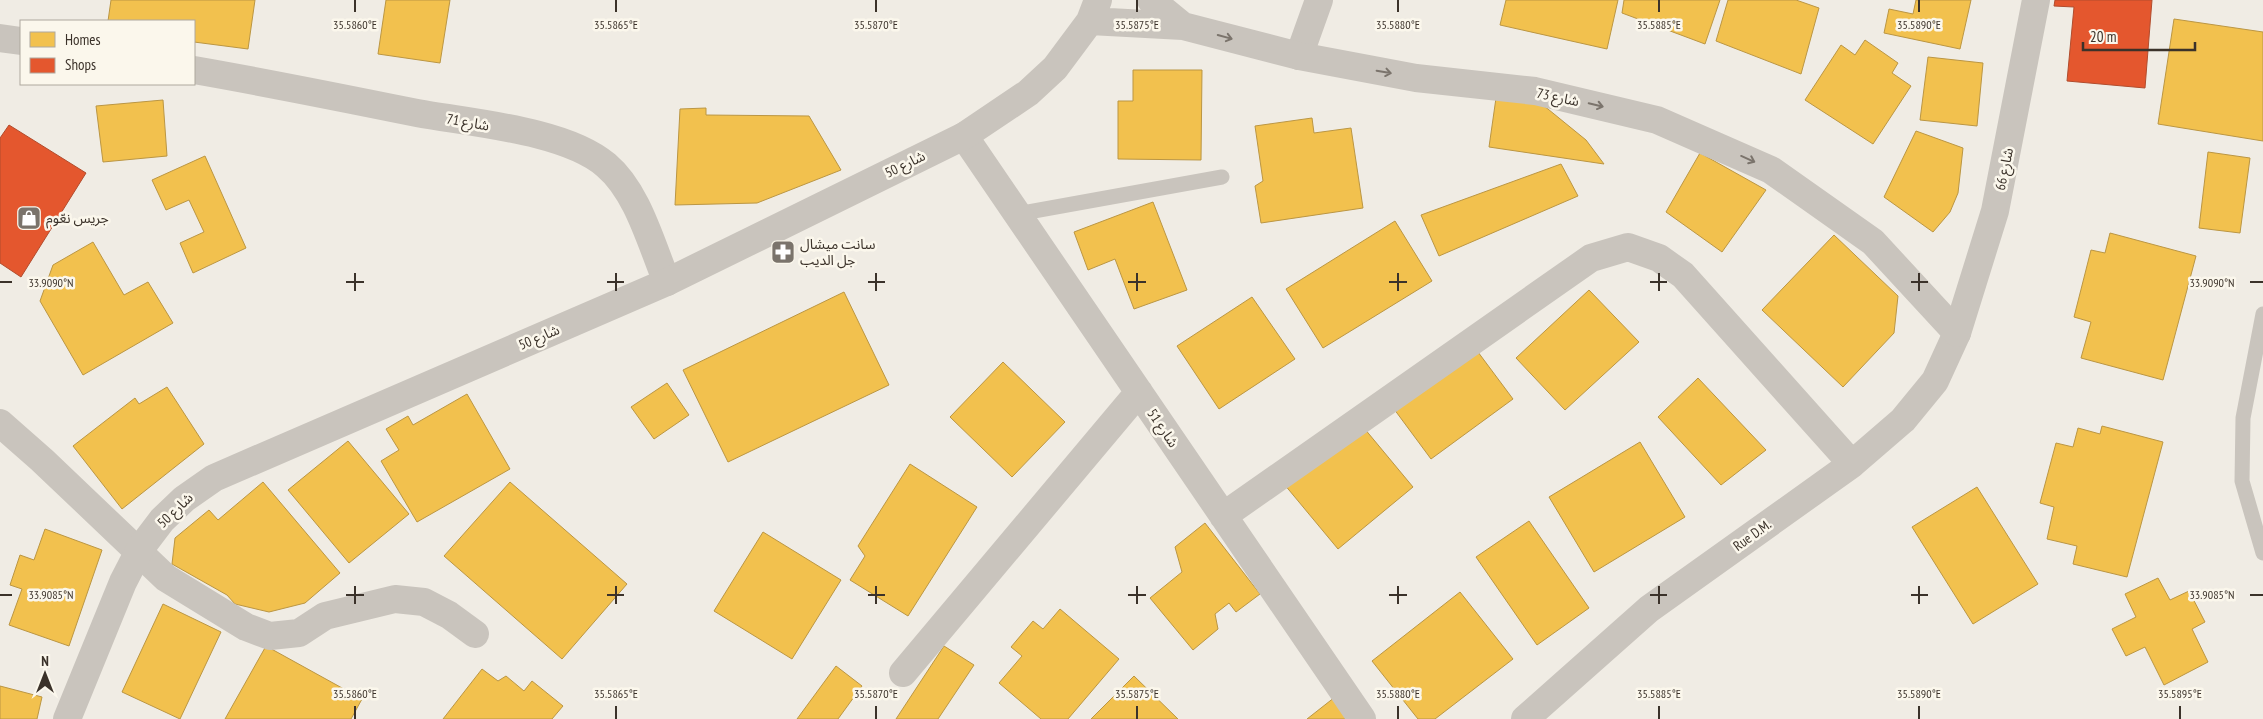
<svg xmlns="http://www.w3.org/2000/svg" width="2263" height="719" viewBox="0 0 2263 719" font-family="'PT Sans Narrow','Noto Sans Arabic',sans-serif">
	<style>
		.homes { fill: #f2c14e; stroke: #bb9643 }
		.shops { fill: #e4572e; stroke: #b14c2d }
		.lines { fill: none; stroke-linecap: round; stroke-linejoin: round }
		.service { stroke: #c9c4bd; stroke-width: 15 }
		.minor { stroke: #c9c4bd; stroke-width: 28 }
		.tertiary { stroke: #c9c4bd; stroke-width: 28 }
		.oneway { stroke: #7b746c }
		.ticks { fill: none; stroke: #3b322a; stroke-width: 2 }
		.labels { text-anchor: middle; stroke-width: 5; stroke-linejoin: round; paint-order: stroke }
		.street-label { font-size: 14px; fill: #3b322a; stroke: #fbf7ec }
		.poi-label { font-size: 14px; fill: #3b322a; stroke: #fbf7ec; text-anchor: start }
		.ticks-label { font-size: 12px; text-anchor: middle; fill: #3b322a; stroke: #fbf7ec; stroke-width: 5; stroke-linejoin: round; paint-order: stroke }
	</style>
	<rect width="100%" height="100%" fill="#f0ece4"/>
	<path class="homes" d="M 111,0 L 255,0 L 248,49 L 194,42 L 194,21 L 108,21 Z
		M 386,0 L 450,0 L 440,63 L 378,54 Z
		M 1506,0 L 1618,0 L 1607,49 L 1500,25 Z
		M 1624,0 L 1720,0 L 1705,44 L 1622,13 Z
		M 1728,0 L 1796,0 L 1819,8 L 1801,74 L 1716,41 Z
		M 1916,0 L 1971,0 L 1960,49 L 1884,33 L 1889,9 L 1913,14 Z
		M 2174,19 L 2263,32 L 2263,141 L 2158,124 Z
		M 1865,40 L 1898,63 L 1892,73 L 1911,86 L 1873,144 L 1805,100 L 1841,45 L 1855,55 Z
		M 1928,57 L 1983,63 L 1977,126 L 1920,120 Z
		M 1133,70 L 1202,70 L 1201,160 L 1118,159 L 1118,101 L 1133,101 Z
		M 1496,98 L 1543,105 L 1586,140 L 1604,164 L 1489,147 Z
		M 163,100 L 167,156 L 103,162 L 96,106 Z
		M 706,108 L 706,115 L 809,116 L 841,170 L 757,203 L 675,205 L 680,109 Z
		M 1312,118 L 1314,133 L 1351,128 L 1363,208 L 1261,223 L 1255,186 L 1263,181 L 1255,126 Z
		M 1916,131 L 1963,148 L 1958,193 L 1950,212 L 1933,232 L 1884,197 Z
		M 2208,152 L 2250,158 L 2240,233 L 2199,228 Z
		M 1700,153 L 1766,190 L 1722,252 L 1666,212 Z
		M 205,156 L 246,248 L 193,273 L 180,243 L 204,232 L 189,200 L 166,210 L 152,180 Z
		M 1561,164 L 1578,196 L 1439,256 L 1421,215 Z
		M 1153,202 L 1187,290 L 1134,309 L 1115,259 L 1088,270 L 1074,232 Z
		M 1395,221 L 1432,281 L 1323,348 L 1286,289 Z
		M 2110,233 L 2196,256 L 2163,380 L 2081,358 L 2091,322 L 2074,317 L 2091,250 L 2105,253 Z
		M 1834,235 L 1898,296 L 1894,333 L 1843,387 L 1762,310 Z
		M 93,242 L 124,295 L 148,282 L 173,323 L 83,375 L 40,301 L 53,265 Z
		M 1589,290 L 1639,342 L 1565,410 L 1516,358 Z
		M 844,292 L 889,385 L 728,462 L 683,370 Z
		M 1252,297 L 1295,359 L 1219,409 L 1177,346 Z
		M 1475,348 L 1513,399 L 1431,459 L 1394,409 Z
		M 1003,362 L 1065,422 L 1012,477 L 950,417 Z
		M 1698,378 L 1766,450 L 1721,485 L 1658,417 Z
		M 667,383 L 689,415 L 654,439 L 631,407 Z
		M 167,387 L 204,444 L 122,509 L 73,446 L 135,398 L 139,404 Z
		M 467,394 L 510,469 L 417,522 L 381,461 L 399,450 L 386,429 L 408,416 L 413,425 Z
		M 1359,422 L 1413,487 L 1338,549 L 1284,484 Z
		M 2102,426 L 2163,442 L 2127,577 L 2073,564 L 2077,546 L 2047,539 L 2054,507 L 2040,503 L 2056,443 L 2073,447 L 2078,428 L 2100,434 Z
		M 348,441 L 409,514 L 349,563 L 288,490 Z
		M 1640,442 L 1685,517 L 1594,572 L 1549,497 Z
		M 910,464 L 977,507 L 908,616 L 850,580 L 865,556 L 858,546 Z
		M 263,482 L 340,573 L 305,603 L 269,612 L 235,604 L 227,595 L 172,564 L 175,538 L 209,510 L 218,520 Z
		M 510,482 L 627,584 L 562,659 L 444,556 Z
		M 1977,487 L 2038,584 L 1973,624 L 1912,527 Z
		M 1529,521 L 1589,608 L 1537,645 L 1476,557 Z
		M 1205,523 L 1260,594 L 1236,612 L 1229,603 L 1215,614 L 1218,629 L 1193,650 L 1150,598 L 1182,572 L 1175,547 Z
		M 45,529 L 102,550 L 69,646 L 9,625 L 22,589 L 10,585 L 20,555 L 34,560 Z
		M 763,532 L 841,580 L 792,659 L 714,611 Z
		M 2158,578 L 2170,600 L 2189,591 L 2205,622 L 2192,629 L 2208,662 L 2164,685 L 2145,647 L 2126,656 L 2112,629 L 2136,617 L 2125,594 Z
		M 1460,592 L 1513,659 L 1435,719 L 1418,719 L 1372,661 Z
		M 163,604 L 221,632 L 180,719 L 122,692 Z
		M 1060,609 L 1119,659 L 1068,719 L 1041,719 L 999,683 L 1022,656 L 1011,647 L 1033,621 L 1043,629 Z
		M 266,646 L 362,699 L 351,719 L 225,719 Z
		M 944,646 L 974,665 L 938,719 L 896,719 Z
		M 836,666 L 862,686 L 838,719 L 797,719 Z
		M 482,669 L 498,681 L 506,676 L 524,691 L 532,681 L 563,706 L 552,719 L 443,719 Z
		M 1134,676 L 1178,719 L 1091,719 Z
		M 0,686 L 42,697 L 37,719 L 0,719 Z
		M 1335,697 L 1353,719 L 1307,719 Z"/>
	<path class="shops" d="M 2055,0 L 2152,0 L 2145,88 L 2067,81 L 2074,7 L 2054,6 Z
		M 9,125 L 86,173 L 21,277 L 0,263 L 0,138 Z"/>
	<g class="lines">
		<path class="service" d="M 1017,214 L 1222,177
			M 2263,314 L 2243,418 L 2242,481 L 2263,553"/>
		<path class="minor" d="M 0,38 L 21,41
			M 1299,56 L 1319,0
			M 194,70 C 269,83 343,98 417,113 C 471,123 565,130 606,165 C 638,192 651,244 667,282
			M 964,136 L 1362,719
			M 0,423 L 42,460 L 166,578 L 246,627 L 270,636 L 299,633 L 325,616 L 395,599 L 424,602 L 449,615 L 475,634
			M 1223,516 L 1591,258 L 1628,247 L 1659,258 L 1683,275 L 1852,464
			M 903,673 L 1139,392
			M 1525,719 L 1649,609 L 1852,464 L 1903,420 L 1935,381 L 1957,333"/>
		<path class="tertiary" d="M 1151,0 L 1183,26
			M 1090,21 L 1183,26 L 1299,56 L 1416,78 L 1535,91 L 1657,120 L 1771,170 L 1873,242 L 1957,333
			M 1957,333 L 1995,211 L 2036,0
			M 67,719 L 123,582 L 140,549 L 162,520 L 184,499 L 214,478 L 667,282 L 964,136 L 1028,93 L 1055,68 L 1090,21 L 1098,0"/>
	</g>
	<defs><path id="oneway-shaft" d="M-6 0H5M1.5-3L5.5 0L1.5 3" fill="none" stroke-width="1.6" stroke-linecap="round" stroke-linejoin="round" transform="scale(1.25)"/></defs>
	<g class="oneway">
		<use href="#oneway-shaft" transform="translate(1225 37) rotate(15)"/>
		<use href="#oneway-shaft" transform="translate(1384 72) rotate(10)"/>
		<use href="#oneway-shaft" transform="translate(1596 105) rotate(13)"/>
		<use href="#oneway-shaft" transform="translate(1748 159) rotate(24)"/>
	</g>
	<path class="ticks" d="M 355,0 L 355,12M 616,0 L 616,12M 876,0 L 876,12M 1137,0 L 1137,12M 1398,0 L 1398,12M 1659,0 L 1659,12M 1919,0 L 1919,12M 355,273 L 355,291M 616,273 L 616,291M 876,273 L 876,291M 1137,273 L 1137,291M 1398,273 L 1398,291M 1659,273 L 1659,291M 1919,273 L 1919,291M 0,282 L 12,282M 346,282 L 364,282M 607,282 L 624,282M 868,282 L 885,282M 1128,282 L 1146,282M 1389,282 L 1407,282M 1650,282 L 1667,282M 1911,282 L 1928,282M 2250,282 L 2263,282M 355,586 L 355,604M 616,586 L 616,604M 876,586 L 876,604M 1137,586 L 1137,604M 1398,586 L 1398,604M 1659,586 L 1659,604M 1919,586 L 1919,604M 0,595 L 12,595M 346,595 L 364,595M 607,595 L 624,595M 868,595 L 885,595M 1128,595 L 1146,595M 1389,595 L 1407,595M 1650,595 L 1667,595M 1911,595 L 1928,595M 2250,595 L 2263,595M 355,706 L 355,719M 616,706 L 616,719M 876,706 L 876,719M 1137,706 L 1137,719M 1398,706 L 1398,719M 1659,706 L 1659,719M 1919,706 L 1919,719M 2180,706 L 2180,719"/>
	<defs>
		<g id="shop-square" transform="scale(1.25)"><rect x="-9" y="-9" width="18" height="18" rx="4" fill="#7a736b" stroke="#fbf7ec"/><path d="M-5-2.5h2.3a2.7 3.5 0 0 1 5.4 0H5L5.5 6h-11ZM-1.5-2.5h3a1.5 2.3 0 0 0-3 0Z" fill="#fff"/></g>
		<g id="pharmacy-square" transform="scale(1.25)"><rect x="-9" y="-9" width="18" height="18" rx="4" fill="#7a736b" stroke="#fbf7ec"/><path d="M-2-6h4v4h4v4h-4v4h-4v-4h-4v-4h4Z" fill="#fff"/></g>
	</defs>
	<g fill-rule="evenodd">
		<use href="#shop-square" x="29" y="218"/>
		<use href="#pharmacy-square" x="783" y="252"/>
	</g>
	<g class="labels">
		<g class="street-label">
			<text transform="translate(1558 97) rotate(12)" y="5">شارع 73</text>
			<text transform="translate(468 122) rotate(10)" y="5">شارع 71</text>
			<text transform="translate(905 164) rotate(-26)" y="5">شارع 50</text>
			<text transform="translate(2004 169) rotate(-78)" y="5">شارع 66</text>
			<text transform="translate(539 337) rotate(-23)" y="5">شارع 50</text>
			<text transform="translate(1163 428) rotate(56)" y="5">شارع 51</text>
			<text transform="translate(175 510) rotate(-44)" y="5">شارع 50</text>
			<text transform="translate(1752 535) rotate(-36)" y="5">Rue D.M.</text>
		</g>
		<g class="poi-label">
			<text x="46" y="223">جريس نعّوم</text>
			<text x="800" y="249">سانت ميشال<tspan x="800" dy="16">جل الديب</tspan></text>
		</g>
	</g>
	<g class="ticks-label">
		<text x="355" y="29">35.5860°E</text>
		<text x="616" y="29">35.5865°E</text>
		<text x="876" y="29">35.5870°E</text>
		<text x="1137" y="29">35.5875°E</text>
		<text x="1398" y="29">35.5880°E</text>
		<text x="1659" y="29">35.5885°E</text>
		<text x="1919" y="29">35.5890°E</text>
		<text x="51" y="287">33.9090°N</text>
		<text x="2212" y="287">33.9090°N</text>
		<text x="51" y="599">33.9085°N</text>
		<text x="2212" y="599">33.9085°N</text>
		<text x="355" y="698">35.5860°E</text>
		<text x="616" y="698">35.5865°E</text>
		<text x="876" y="698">35.5870°E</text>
		<text x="1137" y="698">35.5875°E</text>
		<text x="1398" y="698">35.5880°E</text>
		<text x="1659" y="698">35.5885°E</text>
		<text x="1919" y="698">35.5890°E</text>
		<text x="2180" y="698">35.5895°E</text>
	</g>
	<rect x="20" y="20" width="175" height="65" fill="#fbf7ec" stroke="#aea89e"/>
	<rect x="30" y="32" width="25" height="15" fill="#f2c14e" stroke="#aea89e"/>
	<text x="65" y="45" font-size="15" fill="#3b322a">Homes</text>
	<rect x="30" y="58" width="25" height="15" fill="#e4572e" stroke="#aea89e"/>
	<text x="65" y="70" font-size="15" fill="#3b322a">Shops</text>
	<g transform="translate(45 674)" stroke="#fbf7ec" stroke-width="4" paint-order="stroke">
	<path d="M0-4L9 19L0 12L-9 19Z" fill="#3b322a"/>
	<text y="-8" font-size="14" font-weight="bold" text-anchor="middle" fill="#3b322a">N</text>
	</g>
	<path d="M2083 42v8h112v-8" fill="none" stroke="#3b322a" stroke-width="2.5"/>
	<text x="2090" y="42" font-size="15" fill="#3b322a" stroke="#fbf7ec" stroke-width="4" paint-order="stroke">20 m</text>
</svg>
